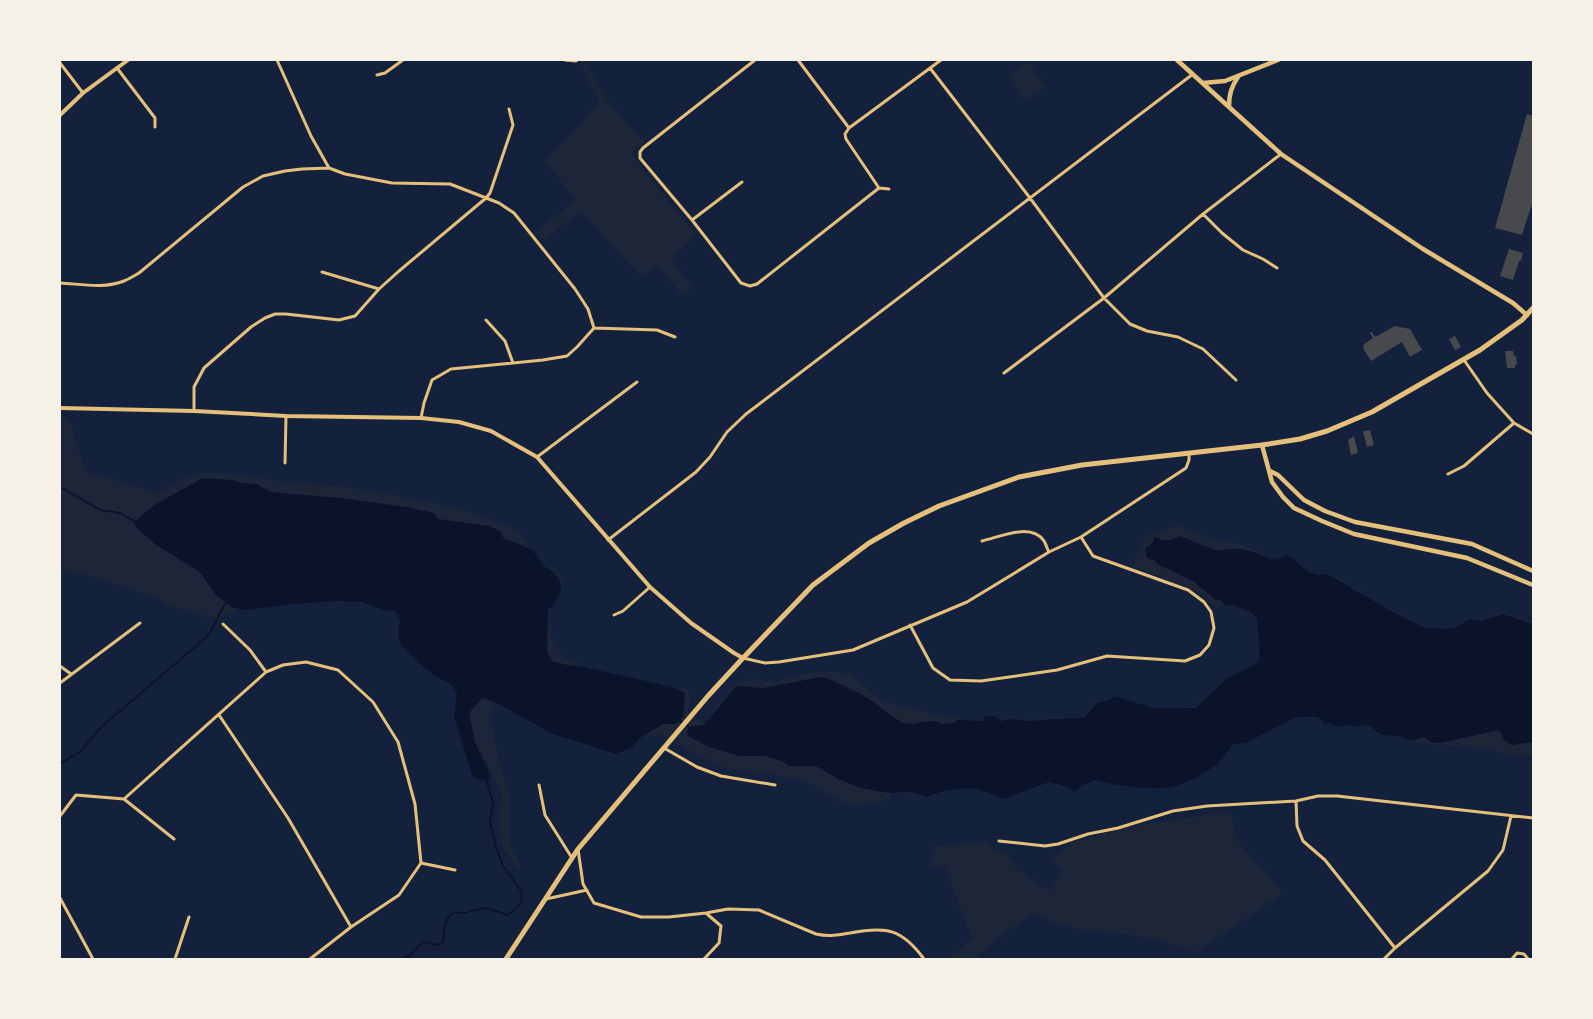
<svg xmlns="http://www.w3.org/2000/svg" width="1593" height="1019" viewBox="0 0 1593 1019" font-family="Lato,sans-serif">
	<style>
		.green { fill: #1d2539 }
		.water { fill: #0b132b }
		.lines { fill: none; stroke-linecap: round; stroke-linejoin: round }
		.stream { stroke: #0b132b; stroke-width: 2 }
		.building { fill: #48494c }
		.minor { stroke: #e5c07b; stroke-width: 3 }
		.tertiary { stroke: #e5c07b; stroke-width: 4 }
		.secondary { stroke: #e5c07b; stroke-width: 4.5 }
		.primary { stroke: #e5c07b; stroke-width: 5 }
	</style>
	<rect width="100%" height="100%" fill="#14213d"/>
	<path class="green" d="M 584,60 L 608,102 L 645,143 L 632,152 L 642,168 L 696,235 L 690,239 L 692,241 L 671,257 L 692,288 L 682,296 L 659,266 L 641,277 L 582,212 L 585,208 L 544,241 L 535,232 L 576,200 L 544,160 L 580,125 L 592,108 L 600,103 L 580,62 Z
		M 1029,61 L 1046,88 L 1024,100 L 1009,75 Z
		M 60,418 L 69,419 C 76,436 79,454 85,471 C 109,477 133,486 157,493 L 185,478 L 200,473 L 224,473 L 294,483 L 338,486 L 378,492 L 462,509 L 505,525 L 520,533 L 530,549 L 538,556 L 542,564 L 554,570 L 562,579 L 562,585 L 560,592 L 548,603 L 550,634 L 562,657 L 584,667 L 687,690 L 690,693 L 688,712 L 705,724 L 718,704 L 737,682 L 755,679 L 776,682 L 811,672 L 837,672 L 852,675 L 883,702 L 947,717 L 957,716 L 958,719 L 961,721 L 982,720 L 984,716 L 995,716 L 1001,720 L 1010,719 L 1028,720 L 1084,716 L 1097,702 L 1111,699 L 1114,696 L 1154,708 L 1196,707 L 1226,678 L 1252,667 L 1259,658 C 1259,642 1264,619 1246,611 C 1232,604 1230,606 1215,608 L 1206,597 L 1189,588 L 1134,567 L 1136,557 L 1146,537 L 1177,525 L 1205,537 L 1238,544 L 1257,551 L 1271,559 L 1277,560 L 1285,553 L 1309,571 L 1318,574 L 1327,572 L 1396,612 L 1424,626 L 1443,629 L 1456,626 L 1469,618 L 1482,620 L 1501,613 L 1533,622 L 1533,757 L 1478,749 L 1418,742 L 1354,721 L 1296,717 L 1246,743 L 1233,744 C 1229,750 1224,757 1219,762 C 1209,772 1180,787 1167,788 C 1146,790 1113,785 1093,780 C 1090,783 1088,783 1084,785 C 1080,788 1079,790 1074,792 L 1068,787 L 1049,782 L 1003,799 C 995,795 986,790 977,789 C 959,787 940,792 922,794 C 911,794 901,793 890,794 L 890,799 L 849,806 L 810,784 L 797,779 L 721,767 L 688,750 L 676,742 L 659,734 L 641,737 L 632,746 L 616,755 L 598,748 L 583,735 L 501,698 L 493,708 L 491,719 L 498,759 L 510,796 L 509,839 L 513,852 L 520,865 L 520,871 L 504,850 L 499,832 L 501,791 L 472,736 L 467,686 L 401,595 L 246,604 L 229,614 L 216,618 L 208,617 L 194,612 L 172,607 L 161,600 L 94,577 L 60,570 Z
		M 1231,812 L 1236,839 L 1283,893 L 1194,953 C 1180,948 1167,942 1153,939 C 1114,930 1069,934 1033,913 L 993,942 L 976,959 L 947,959 L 972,939 L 945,867 L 930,866 L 934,846 L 989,842 L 991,848 L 997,851 L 1006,852 L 1018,870 L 1050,891 L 1062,870 L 1051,859 L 1073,843 L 1123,827 Z"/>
	<path class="water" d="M 203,478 L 231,480 L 243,483 L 256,484 L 271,492 L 350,499 L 406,507 L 434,513 L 438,519 L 489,526 L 500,531 L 504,539 C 516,543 531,546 538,557 C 540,559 540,562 542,564 C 544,567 549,568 552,571 C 568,585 560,598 548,610 L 547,653 L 553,662 L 568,665 L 584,667 L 673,687 L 685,693 L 683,717 L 677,724 L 663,724 L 640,738 L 632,747 L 616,754 L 553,734 L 499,704 L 482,698 L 469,713 L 475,743 L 489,772 L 490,779 L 482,781 L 472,775 L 454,716 L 457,693 L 451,684 L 435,676 L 420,664 L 400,644 L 398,631 L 400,621 L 395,610 L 386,611 L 362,602 L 337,601 L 294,604 L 247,610 L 233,608 L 216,595 L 200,572 L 155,544 L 137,528 L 134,522 L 154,505 Z
		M 1179,536 L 1218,551 C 1228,548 1240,548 1250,551 C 1260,553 1267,559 1277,560 L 1286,554 L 1309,572 L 1318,575 L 1326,573 L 1395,613 L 1424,627 L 1443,629 L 1456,627 L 1469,619 L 1482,621 L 1503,614 L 1533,624 L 1533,742 L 1512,745 L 1505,741 L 1499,730 L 1440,743 L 1430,742 L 1425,737 L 1411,741 L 1399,736 L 1381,735 L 1369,725 L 1356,727 L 1350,725 L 1336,727 L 1330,723 L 1325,725 L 1322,720 L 1317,717 L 1296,717 L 1246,743 L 1233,744 C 1228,750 1224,757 1219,762 C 1209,772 1180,787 1167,788 C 1146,790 1113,785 1093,780 C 1090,783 1088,783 1084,785 C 1080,788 1079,790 1074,792 L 1068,787 L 1049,782 L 1003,799 C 996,796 988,792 981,790 C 965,786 941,791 926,797 L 919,794 L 908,792 L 889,793 L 861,788 L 838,779 L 816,766 L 789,766 L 782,761 L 765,756 L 740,756 L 709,747 L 688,736 L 687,732 L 692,726 L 704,725 L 736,686 L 763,688 L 821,677 L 829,679 L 863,695 L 902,723 L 914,724 L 922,722 L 936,721 L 942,724 L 954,723 L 957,720 L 982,721 L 985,716 L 995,716 L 1001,721 L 1011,719 L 1028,721 L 1085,717 L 1097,703 L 1112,699 L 1113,696 L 1154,708 L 1196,708 L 1227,678 L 1253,666 L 1260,658 L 1257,619 L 1252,613 L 1234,605 L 1226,606 L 1220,600 L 1216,600 L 1193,581 L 1166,568 L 1160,566 L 1153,559 L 1151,560 L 1147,558 L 1145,551 L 1146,547 L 1152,544 L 1154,537 C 1164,541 1170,542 1179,536 Z"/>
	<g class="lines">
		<path class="stream" d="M 60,487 L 101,510 L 120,513 L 136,522
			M 679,720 L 691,729
			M 60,764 L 81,751 L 99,729 L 209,635 L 227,600
			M 400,959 L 409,956 L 423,942 L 438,945 L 443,942 L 444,928 L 449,916 L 454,913 L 467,913 L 470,911 L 487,908 L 508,915 L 521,903 L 522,892 L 503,866 L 496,847 L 490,822 L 493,803 L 486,779"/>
	</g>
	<path class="building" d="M 1527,114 L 1533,116 L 1533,201 L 1522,235 L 1495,228 Z
		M 1509,249 L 1523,253 L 1521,261 L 1519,261 L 1513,280 L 1500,276 Z
		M 1395,326 L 1410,329 L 1422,350 L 1410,357 L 1402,342 L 1371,361 L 1363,348 L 1364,344 L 1373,338 L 1370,333 L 1372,332 L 1375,337 Z
		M 1455,336 L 1461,347 L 1455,350 L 1449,339 Z
		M 1505,351 L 1513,351 L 1514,356 L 1516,356 L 1517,364 L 1515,365 L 1515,368 L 1507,368 Z
		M 1370,430 L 1374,445 L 1367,447 L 1363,431 Z
		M 1354,436 L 1358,453 L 1351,455 L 1348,440 Z"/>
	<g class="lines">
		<path class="minor" d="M 277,60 L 311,136 L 329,168 L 345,174 L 392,183 L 450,184 L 499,203 L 514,213 L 575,289 L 588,309 L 594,328
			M 565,60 L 576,61 L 577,60
			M 755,60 L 643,148 L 640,152 L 640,158 L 692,220 L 741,283 L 750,286 L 757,284 L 879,188 L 889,189
			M 798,60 L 849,128
			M 60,63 L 83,93
			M 117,68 L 155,118 L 155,127
			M 930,68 L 1030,198 L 1104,298 L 1130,324 L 1147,331 L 1178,337 L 1203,349 L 1236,380
			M 377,75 L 385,73 L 403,60
			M 879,188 L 846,139 L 845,134 L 849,128 L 941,60
			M 1203,214 L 1222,233 L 1243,250 L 1263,259 L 1277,268
			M 692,220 L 742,182
			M 322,272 L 379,289
			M 60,283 C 81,284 104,289 124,281 C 129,279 134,276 139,273 L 243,187 L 263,176 L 285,171 L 302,169 L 329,168
			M 486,320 L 505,341 L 513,363
			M 594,328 L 657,330 L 675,337
			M 1464,360 L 1487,393 L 1514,423 L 1533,434
			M 1004,373 L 1104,298 L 1203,214 L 1281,154
			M 194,411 L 194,387 L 204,368 L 251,327 L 265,318 L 275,314 L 286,314 L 339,320 L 355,316 L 379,289 L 399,271 L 486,198 L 490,193 L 513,125 L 509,109
			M 421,418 L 424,403 L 432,380 L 451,369 L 543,360 L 567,356 L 577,347 L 594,328
			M 537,457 L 637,382
			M 285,463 L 286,416
			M 1448,474 L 1464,466 L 1514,423
			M 608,540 L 696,472 L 710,457 L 727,432 L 746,414 L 1193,74
			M 982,541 C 1000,537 1031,522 1044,541 C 1046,544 1047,549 1049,552
			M 614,615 L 623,611 L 650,587
			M 223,624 L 250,650 L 266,672
			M 910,625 L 933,668 L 950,680 L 981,681 L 1057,670 L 1107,656 L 1185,661 L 1200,655 L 1209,645 L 1214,628 L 1211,612 L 1204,602 L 1188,590 L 1093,556 L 1081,537
			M 743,658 L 765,663 L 779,662 L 853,650 L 967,602 L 1049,552 L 1081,537 L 1186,468 L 1189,460 L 1189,453
			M 60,666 L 71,674
			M 60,683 L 140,623
			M 219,715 L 288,818 L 351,927
			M 664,748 L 697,767 L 721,776 L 775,785
			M 539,785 L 545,815 L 572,858
			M 124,799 L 266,672 L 283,665 L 306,662 L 338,670 L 373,702 L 398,742 L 415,804 L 421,863 L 399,895 L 351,927 L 310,959
			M 1296,801 L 1297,826 L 1303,841 L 1325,860 L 1395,948
			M 60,816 L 76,795 L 124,799 L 174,839
			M 999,841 L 1045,846 L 1058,844 L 1088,834 L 1118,828 L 1173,811 L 1207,806 L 1296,801 L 1318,796 L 1337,796 L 1533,818
			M 578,849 L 583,884 L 594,903 L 641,917 L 669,917 L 706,913 L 728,909 L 759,910 L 816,934 C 829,937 837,935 850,933 C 887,926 902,929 924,959
			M 421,863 L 455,870
			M 60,898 L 93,959
			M 546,899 L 587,890
			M 175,959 L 189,917
			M 704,959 L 719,943 L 721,926 L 707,914
			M 1384,959 L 1395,948 L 1488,871 L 1503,850 L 1511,816
			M 1512,959 L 1517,953 L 1524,954 L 1528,959"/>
		<path class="tertiary" d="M 60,115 L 83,93 L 128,60
			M 60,408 L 194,411 L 286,416 L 421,418 L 459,422 L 491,431 L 537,457 L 650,587 L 691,623 L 734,653 L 743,658"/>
		<path class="secondary" d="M 1177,60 L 1281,154 L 1423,249 L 1513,303 L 1527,315
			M 1203,83 L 1225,81 L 1278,60
			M 1229,107 C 1229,95 1231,87 1238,77
			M 1262,445 L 1272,482 L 1283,497 L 1294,508 L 1322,521 L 1354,534 L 1467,558 L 1533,585
			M 1270,471 L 1278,475 L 1304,500 L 1325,511 L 1355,522 L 1472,544 L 1533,571"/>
		<path class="primary" d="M 506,959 L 578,849 L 708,696 L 743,658 L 813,585 L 869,543 L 904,523 L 939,506 L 1019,477 L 1082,465 L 1262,445 L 1300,439 L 1327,431 L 1372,412 L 1480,350 L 1522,320 L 1533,308"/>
	</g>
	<rect width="1593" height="1019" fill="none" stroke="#f6f1e7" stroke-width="122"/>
</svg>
